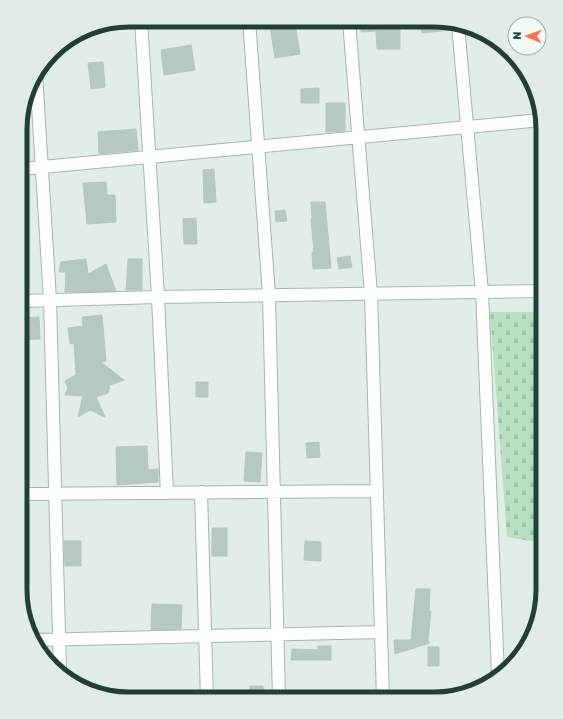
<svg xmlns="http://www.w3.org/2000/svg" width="563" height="719" viewBox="0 0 563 719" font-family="Rubik,sans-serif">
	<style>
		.cemetery { fill: url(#cemetery-stones) }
		.building { fill: #b6c9c0; stroke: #b3c8be }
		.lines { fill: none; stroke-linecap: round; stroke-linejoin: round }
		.minor-casing { stroke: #a3b6af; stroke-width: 14 }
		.secondary-casing { stroke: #9ebbaf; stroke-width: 14 }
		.minor { stroke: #fff; stroke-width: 12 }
		.secondary { stroke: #fff; stroke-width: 12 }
		.rim { fill: none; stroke: #1f4036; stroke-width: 5 }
	</style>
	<defs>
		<pattern id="cemetery-stones" width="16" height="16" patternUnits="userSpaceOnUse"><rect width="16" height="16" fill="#b8e1c1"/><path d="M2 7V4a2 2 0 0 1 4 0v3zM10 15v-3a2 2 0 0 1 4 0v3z" fill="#9ec2a6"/></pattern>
	</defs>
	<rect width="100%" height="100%" fill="#e1eee8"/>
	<path class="cemetery" d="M 490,312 L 543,312 L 543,543 L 507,537 Z"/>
	<path class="building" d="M 361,21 L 400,21 L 400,49 L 377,49 L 376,31 L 361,32 Z
		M 420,21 L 449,21 L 451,22 L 451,30 L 422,33 Z
		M 295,23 L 300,54 L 275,58 L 270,26 Z
		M 191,45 L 195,70 L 164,75 L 161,50 Z
		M 103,62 L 105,87 L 91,89 L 88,63 Z
		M 319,88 L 319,103 L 301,103 L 301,89 Z
		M 326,103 L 345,103 L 345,131 L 326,132 Z
		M 136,129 L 138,150 L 99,154 L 98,132 Z
		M 214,169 L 216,202 L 204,203 L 203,170 Z
		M 106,182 L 107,195 L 115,195 L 116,222 L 87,224 L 83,183 Z
		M 311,202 L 325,202 L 331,268 L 313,269 L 312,252 L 314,252 L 311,219 L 312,219 Z
		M 285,210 L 287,221 L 276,222 L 275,211 Z
		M 196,218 L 197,244 L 184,244 L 183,219 Z
		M 350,256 L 352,267 L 339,269 L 337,258 Z
		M 86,259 L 88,274 L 106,264 L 116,291 L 65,292 L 66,272 L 59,272 L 61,262 Z
		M 128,259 L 142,259 L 142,290 L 126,290 Z
		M 102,315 L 106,361 L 101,362 L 124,380 L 110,385 L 108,393 L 96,397 L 105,417 L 90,410 L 78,417 L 83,396 L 65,395 L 68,388 L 65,381 L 76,375 L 74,343 L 70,344 L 68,328 L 83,326 L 82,317 Z
		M 39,317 L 40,339 L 24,340 L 23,318 Z
		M 196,382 L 208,382 L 208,397 L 196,397 Z
		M 319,442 L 320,457 L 307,458 L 306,443 Z
		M 147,446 L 148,470 L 158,469 L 158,482 L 117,485 L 116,447 Z
		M 246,452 L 262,453 L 260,482 L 244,481 Z
		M 212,528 L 227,528 L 227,556 L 212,556 Z
		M 64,541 L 81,541 L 81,566 L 65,566 Z
		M 305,541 L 321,542 L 321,561 L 304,560 Z
		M 416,589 L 430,589 L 429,611 L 431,611 L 428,640 L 430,643 L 395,654 L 394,640 L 411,640 Z
		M 152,604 L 182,605 L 181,629 L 151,630 Z
		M 318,646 L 331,646 L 331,660 L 291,660 L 292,649 L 318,650 Z
		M 428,647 L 439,647 L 439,666 L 428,666 Z
		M 250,686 L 263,686 L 264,699 L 250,699 Z"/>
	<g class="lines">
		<g class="minor-casing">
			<path id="minor" d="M 249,20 L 269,295 L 279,699
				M 349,21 L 371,294 L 383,699
				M 458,25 L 482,292 L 498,675
				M 36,73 L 50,300 L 60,672
				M 21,169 L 541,120
				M 21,301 L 158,297 L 167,493
				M 201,492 L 207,699
				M 20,494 L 377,491
				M 33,640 L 381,632"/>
		</g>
		<g class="secondary-casing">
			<path id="secondary" d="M 141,20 L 158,297 L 543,291"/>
		</g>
		<use href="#minor" class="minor"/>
		<use href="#secondary" class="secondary"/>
	</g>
	<path d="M0 0H563V719H0ZM129 27H434A102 102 0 0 1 536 129V590A102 102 0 0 1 434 692H129A102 102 0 0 1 27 590V129A102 102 0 0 1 129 27Z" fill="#e1ebe7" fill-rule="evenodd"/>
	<path class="rim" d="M129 27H434A102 102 0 0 1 536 129V590A102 102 0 0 1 434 692H129A102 102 0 0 1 27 590V129A102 102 0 0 1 129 27Z"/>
	<g transform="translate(527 36) rotate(272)"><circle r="19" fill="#f2faf6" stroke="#9eb0a9"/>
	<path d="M0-3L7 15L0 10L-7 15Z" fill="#ff714e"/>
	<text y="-6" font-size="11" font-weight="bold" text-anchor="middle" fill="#1f4036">N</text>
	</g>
</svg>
